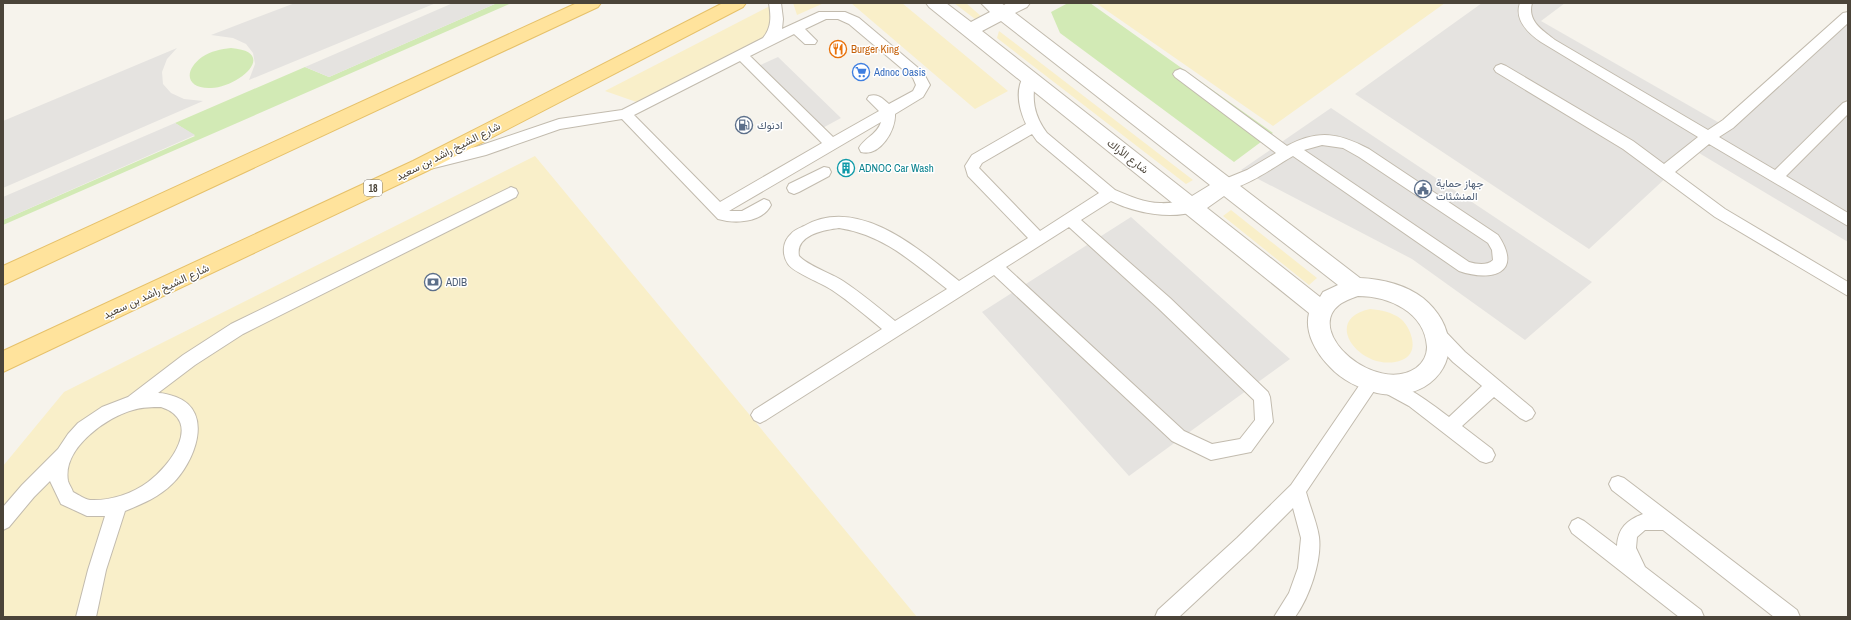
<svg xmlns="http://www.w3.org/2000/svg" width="1851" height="620" viewBox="0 0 1851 620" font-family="'Archivo Narrow',Vazirmatn,sans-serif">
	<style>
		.green { fill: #d2eab5 }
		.sand { fill: #f9efc9 }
		.parking { fill: #e5e3e0 }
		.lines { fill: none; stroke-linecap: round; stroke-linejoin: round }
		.service-casing { stroke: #c2bbae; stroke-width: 2 }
		.minor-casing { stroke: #c2bbae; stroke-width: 2 }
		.primary-casing { stroke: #e6c16a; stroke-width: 2 }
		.service { fill: #fff; fill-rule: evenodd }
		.minor { fill: #fff; fill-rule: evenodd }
		.primary { fill: #ffe39c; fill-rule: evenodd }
		.labels { text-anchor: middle; stroke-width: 3; stroke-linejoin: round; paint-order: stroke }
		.shield { fill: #fff; stroke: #817c74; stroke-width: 1 }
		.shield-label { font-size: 10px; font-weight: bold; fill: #4b4439 }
		.food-label { font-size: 11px; fill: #c56008; stroke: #fff; text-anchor: start }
		.shop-label { font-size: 11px; fill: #366cbe; stroke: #fff; text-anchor: start }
		.service-label { font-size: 11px; fill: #4e5e75; stroke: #fff; text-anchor: start }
		.street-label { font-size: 11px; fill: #4b4439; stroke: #fff }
		.culture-label { font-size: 11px; fill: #0d838f; stroke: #fff; text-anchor: start }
	</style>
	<rect width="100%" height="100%" fill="#f6f3ec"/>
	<path class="green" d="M 497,3 L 512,3 L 3,225 L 3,220 L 195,136 L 175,123 L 305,67 L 329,77 Z
		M 1068,3 L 1090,3 L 1273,133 L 1234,162 L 1060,33 L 1051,12 Z
		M 231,48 C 279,52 239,87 211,88 C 186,89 183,71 202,57 C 211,51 221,49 231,48 Z"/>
	<path class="sand" d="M 793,3 L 824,3 L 797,15 Z
		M 851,3 L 902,3 L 1008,91 L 975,109 Z
		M 954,3 L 966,3 L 982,17 L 975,19 Z
		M 1096,3 L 1445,3 L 1273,126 Z
		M 770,6 L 777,35 L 645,105 L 605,91 Z
		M 999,31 L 1193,180 L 1186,184 L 997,38 Z
		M 535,156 L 917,617 L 3,617 L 3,466 L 64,392 Z
		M 1231,210 L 1317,278 L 1309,285 L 1223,216 Z
		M 1370,309 C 1381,310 1392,312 1401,319 C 1412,329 1420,353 1402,360 C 1364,375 1318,320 1370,309 Z"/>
	<path class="parking" d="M 295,3 L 436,3 L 249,80 L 255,64 L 253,53 L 246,44 L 233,38 L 211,35 Z
		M 453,3 L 497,3 L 329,77 L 305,67 Z
		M 1482,3 L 1565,3 L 1541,21 L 1723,125 L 1589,249 L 1355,94 Z
		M 1848,16 L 1848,242 L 1699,153 Z
		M 177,48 L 167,59 L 162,72 L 163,84 L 171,93 L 184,99 L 203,101 L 3,188 L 3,121 Z
		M 778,57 L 841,118 L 817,131 L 754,68 Z
		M 1331,108 L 1592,282 L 1525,340 L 1412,259 L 1241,170 Z
		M 175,123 L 195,135 L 3,220 L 3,197 Z
		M 1131,217 L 1290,359 L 1129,476 L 982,312 Z"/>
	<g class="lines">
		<g class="service-casing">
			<path id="service" d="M 769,3 L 781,3 L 783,19 L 782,29 L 819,12 L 845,12 L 859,18 L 923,72 L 930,85 L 923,97 L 895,114 C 896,130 880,157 861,152 L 859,148 C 865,137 877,135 881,122 L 729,211 L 742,211 L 764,199 L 769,201 L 771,205 C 762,223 735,224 718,219 L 622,119 L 560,129 L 486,155 L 426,170 L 421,169 L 419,165 L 421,161 L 479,146 L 559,119 L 622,110 L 763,38 C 772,27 771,16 769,3 ZM 826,19 L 838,19 L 849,24 L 913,78 L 916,85 L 913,91 L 889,104 C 883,99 878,93 869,96 L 867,99 L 879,111 L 833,137 L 750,56 L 794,34 L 805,44 L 815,44 L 817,41 L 805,29 ZM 740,61 L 822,143 L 720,202 L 634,115 Z
				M 1520,3 L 1532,3 C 1527,21 1542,30 1555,40 L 1708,130 L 1723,120 L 1843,13 L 1848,12 L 1848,23 L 1733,128 L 1719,137 L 1775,170 L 1843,103 L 1848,101 L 1848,114 L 1786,176 L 1848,213 L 1848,226 L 1709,144 L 1675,172 L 1725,209 L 1848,282 L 1848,296 L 1715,217 L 1623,149 L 1496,72 L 1494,69 L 1496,66 L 1501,64 L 1506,66 L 1633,141 L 1664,164 L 1698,137 L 1541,42 C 1528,33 1514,20 1520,3 Z
				M 1180,69 L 1185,71 L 1287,146 C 1318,129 1339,133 1369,149 L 1498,235 C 1524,274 1491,282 1459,271 L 1293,156 C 1277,165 1237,194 1220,189 L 1218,185 L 1220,181 L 1247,170 L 1276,153 L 1175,77 L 1173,74 L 1175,71 ZM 1322,145 L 1343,148 L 1359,157 L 1488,243 L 1492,250 L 1493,260 C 1487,266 1476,264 1469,262 L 1304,150 Z
				M 1029,73 L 1034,75 L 1036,78 C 1031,99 1034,116 1047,133 L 1115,190 C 1129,196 1145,203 1160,203 C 1172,204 1185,199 1197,203 L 1199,207 L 1197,211 C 1170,220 1136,213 1111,201 L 1081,220 L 1170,298 L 1268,392 L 1270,397 L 1273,422 L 1251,452 L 1211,460 L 1172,441 L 994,275 L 766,420 L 760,423 L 754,420 L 751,415 L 754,410 L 882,329 C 866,316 850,302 832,290 C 822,283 794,273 788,264 C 782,255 782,242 791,234 C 794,230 800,228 804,226 C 858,195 919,249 959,281 L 1028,238 L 968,176 L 965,166 L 972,155 L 1026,124 C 1019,109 1015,90 1024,75 ZM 1032,134 L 1037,141 L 1099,193 L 1040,231 L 979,168 L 982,163 ZM 1069,227 L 1158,308 L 1254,400 L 1255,420 L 1240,439 L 1212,444 L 1184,431 L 1006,267 ZM 839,228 C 884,235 912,262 947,289 L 895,321 C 878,307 861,293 843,281 C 831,273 808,266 799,256 C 795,235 824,230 839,228 Z
				M 824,167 L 829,168 L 831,172 L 829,176 L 799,192 L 794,194 L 789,192 L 787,188 L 789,184 Z
				M 511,187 L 516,189 L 518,193 L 516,197 L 243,334 L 195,365 L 158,393 C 164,393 170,395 176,397 C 215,412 194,463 172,484 C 159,497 142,504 125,511 L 106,570 L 96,617 L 76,617 L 88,570 L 105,516 L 87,516 L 61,504 L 50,481 L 34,497 L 9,527 L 3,530 L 3,507 L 22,485 L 58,449 L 68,434 L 78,423 L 102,407 L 128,397 L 183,355 L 231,324 ZM 161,407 C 204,421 170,466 148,482 C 132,494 110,501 90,500 C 84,499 79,495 73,492 C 72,488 69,485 68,481 C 62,448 107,417 133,410 C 142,407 152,407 161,407 Z
				M 1436,326 L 1442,328 L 1465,352 L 1532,408 L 1535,413 L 1532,418 L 1526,421 L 1520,418 L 1494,397 L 1462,426 L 1492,449 L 1495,455 L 1492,461 L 1486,463 L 1480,461 L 1409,406 L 1376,388 L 1306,492 C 1310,507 1317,523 1319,537 C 1322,561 1309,598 1295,617 L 1274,617 L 1289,593 L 1298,568 L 1301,538 L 1293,508 L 1251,550 L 1179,617 L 1155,617 L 1158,610 L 1237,538 L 1291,485 L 1365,377 L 1371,375 L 1377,377 L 1378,379 C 1393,374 1436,407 1449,417 L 1482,386 L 1453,362 L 1430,338 L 1428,333 L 1430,328 Z
				M 1618,476 L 1624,478 L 1797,610 L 1800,617 L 1774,617 L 1663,530 L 1645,530 L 1637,537 L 1636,548 L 1645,567 L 1701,610 L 1704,617 L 1679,617 L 1572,533 L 1569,527 L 1572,521 L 1578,518 L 1584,521 L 1617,546 C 1618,528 1627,520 1643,514 L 1612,490 L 1609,484 L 1612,478 Z"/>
		</g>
		<g class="minor-casing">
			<path id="minor" d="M 926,3 L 946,3 L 971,22 L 990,12 L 981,3 L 1001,3 L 1004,5 L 1007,3 L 1030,3 L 1027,7 L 1015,13 L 1360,278 C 1382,279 1406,285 1423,298 C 1454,323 1460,365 1424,387 C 1410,395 1392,396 1377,393 C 1359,388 1343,381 1330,367 C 1317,354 1304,333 1309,313 L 929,7 ZM 1001,21 L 1210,185 L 1192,196 L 982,31 ZM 1224,196 L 1338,285 L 1323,292 L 1320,297 L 1207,208 ZM 1358,296 C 1389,296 1425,312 1427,347 C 1427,355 1423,363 1416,368 C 1376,395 1304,333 1339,305 C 1344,301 1352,298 1358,296 Z"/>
		</g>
		<g class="primary-casing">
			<path id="primary" d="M 577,3 L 601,3 L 598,7 L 3,285 L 3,266 Z
				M 723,3 L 746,3 L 743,7 L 427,171 L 3,372 L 3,351 L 413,161 Z"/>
		</g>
		<use href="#service" class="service"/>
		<use href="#minor" class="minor"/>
		<use href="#primary" class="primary"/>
	</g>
	<defs>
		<g id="restaurant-ring" transform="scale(0.9)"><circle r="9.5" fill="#fff" stroke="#e8710a" stroke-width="1.5"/><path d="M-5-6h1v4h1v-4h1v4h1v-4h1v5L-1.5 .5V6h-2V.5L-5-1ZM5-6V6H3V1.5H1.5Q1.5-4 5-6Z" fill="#e8710a"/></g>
		<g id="supermarket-ring" transform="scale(0.9)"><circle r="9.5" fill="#fff" stroke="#3f7fe0" stroke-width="1.5"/><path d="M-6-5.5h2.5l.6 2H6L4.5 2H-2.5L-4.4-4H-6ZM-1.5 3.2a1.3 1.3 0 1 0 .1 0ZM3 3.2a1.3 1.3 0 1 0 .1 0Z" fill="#3f7fe0"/></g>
		<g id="fuel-ring" transform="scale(0.9)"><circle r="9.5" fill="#fff" stroke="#5c6f8a" stroke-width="1.5"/><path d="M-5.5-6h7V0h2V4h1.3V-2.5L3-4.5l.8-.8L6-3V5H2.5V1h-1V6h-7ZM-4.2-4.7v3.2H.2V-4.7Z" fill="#5c6f8a"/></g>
		<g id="building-ring" transform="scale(0.9)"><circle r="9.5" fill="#fff" stroke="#0f9aa8" stroke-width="1.5"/><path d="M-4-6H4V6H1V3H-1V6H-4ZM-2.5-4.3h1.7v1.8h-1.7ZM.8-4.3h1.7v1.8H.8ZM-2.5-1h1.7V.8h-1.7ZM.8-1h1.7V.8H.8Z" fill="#0f9aa8"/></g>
		<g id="civic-ring" transform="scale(0.9)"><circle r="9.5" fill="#fff" stroke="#5c6f8a" stroke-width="1.5"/><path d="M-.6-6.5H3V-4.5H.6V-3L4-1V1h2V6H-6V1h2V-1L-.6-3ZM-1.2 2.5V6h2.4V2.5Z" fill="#5c6f8a"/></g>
		<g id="bank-ring" transform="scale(0.9)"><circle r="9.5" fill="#fff" stroke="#5c6f8a" stroke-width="1.5"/><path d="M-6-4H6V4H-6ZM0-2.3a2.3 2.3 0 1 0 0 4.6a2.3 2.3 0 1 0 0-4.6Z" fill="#5c6f8a"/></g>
	</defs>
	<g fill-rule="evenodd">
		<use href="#restaurant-ring" x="838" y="49"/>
		<use href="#supermarket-ring" x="861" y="72"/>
		<use href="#fuel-ring" x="744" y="125"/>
		<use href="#building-ring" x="846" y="168"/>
		<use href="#civic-ring" x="1423" y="189"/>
		<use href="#bank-ring" x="433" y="282"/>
	</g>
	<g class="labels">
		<rect class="shield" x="364" y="180" width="18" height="16" rx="3"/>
		<g class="shield-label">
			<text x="373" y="192">18</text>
		</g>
		<g class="food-label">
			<text x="851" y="53">Burger King</text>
		</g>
		<g class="shop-label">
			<text x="874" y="76">Adnoc Oasis</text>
		</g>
		<g class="service-label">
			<text x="757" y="129">ادنوك</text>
			<text x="1436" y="187">جهاز حماية<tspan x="1436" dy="13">المنشئات</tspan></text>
			<text x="446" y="286">ADIB</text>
		</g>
		<g class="street-label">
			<text transform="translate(448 151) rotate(-27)" y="4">شارع الشيخ راشد بن سعيد</text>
			<text transform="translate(1128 156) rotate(38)" y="4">شارع الأراك</text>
			<text transform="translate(156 291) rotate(-25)" y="4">شارع الشيخ راشد بن سعيد</text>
		</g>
		<g class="culture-label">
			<text x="859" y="172">ADNOC Car Wash</text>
		</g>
	</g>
	<rect width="1851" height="620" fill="none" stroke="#4b4439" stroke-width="8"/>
</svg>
